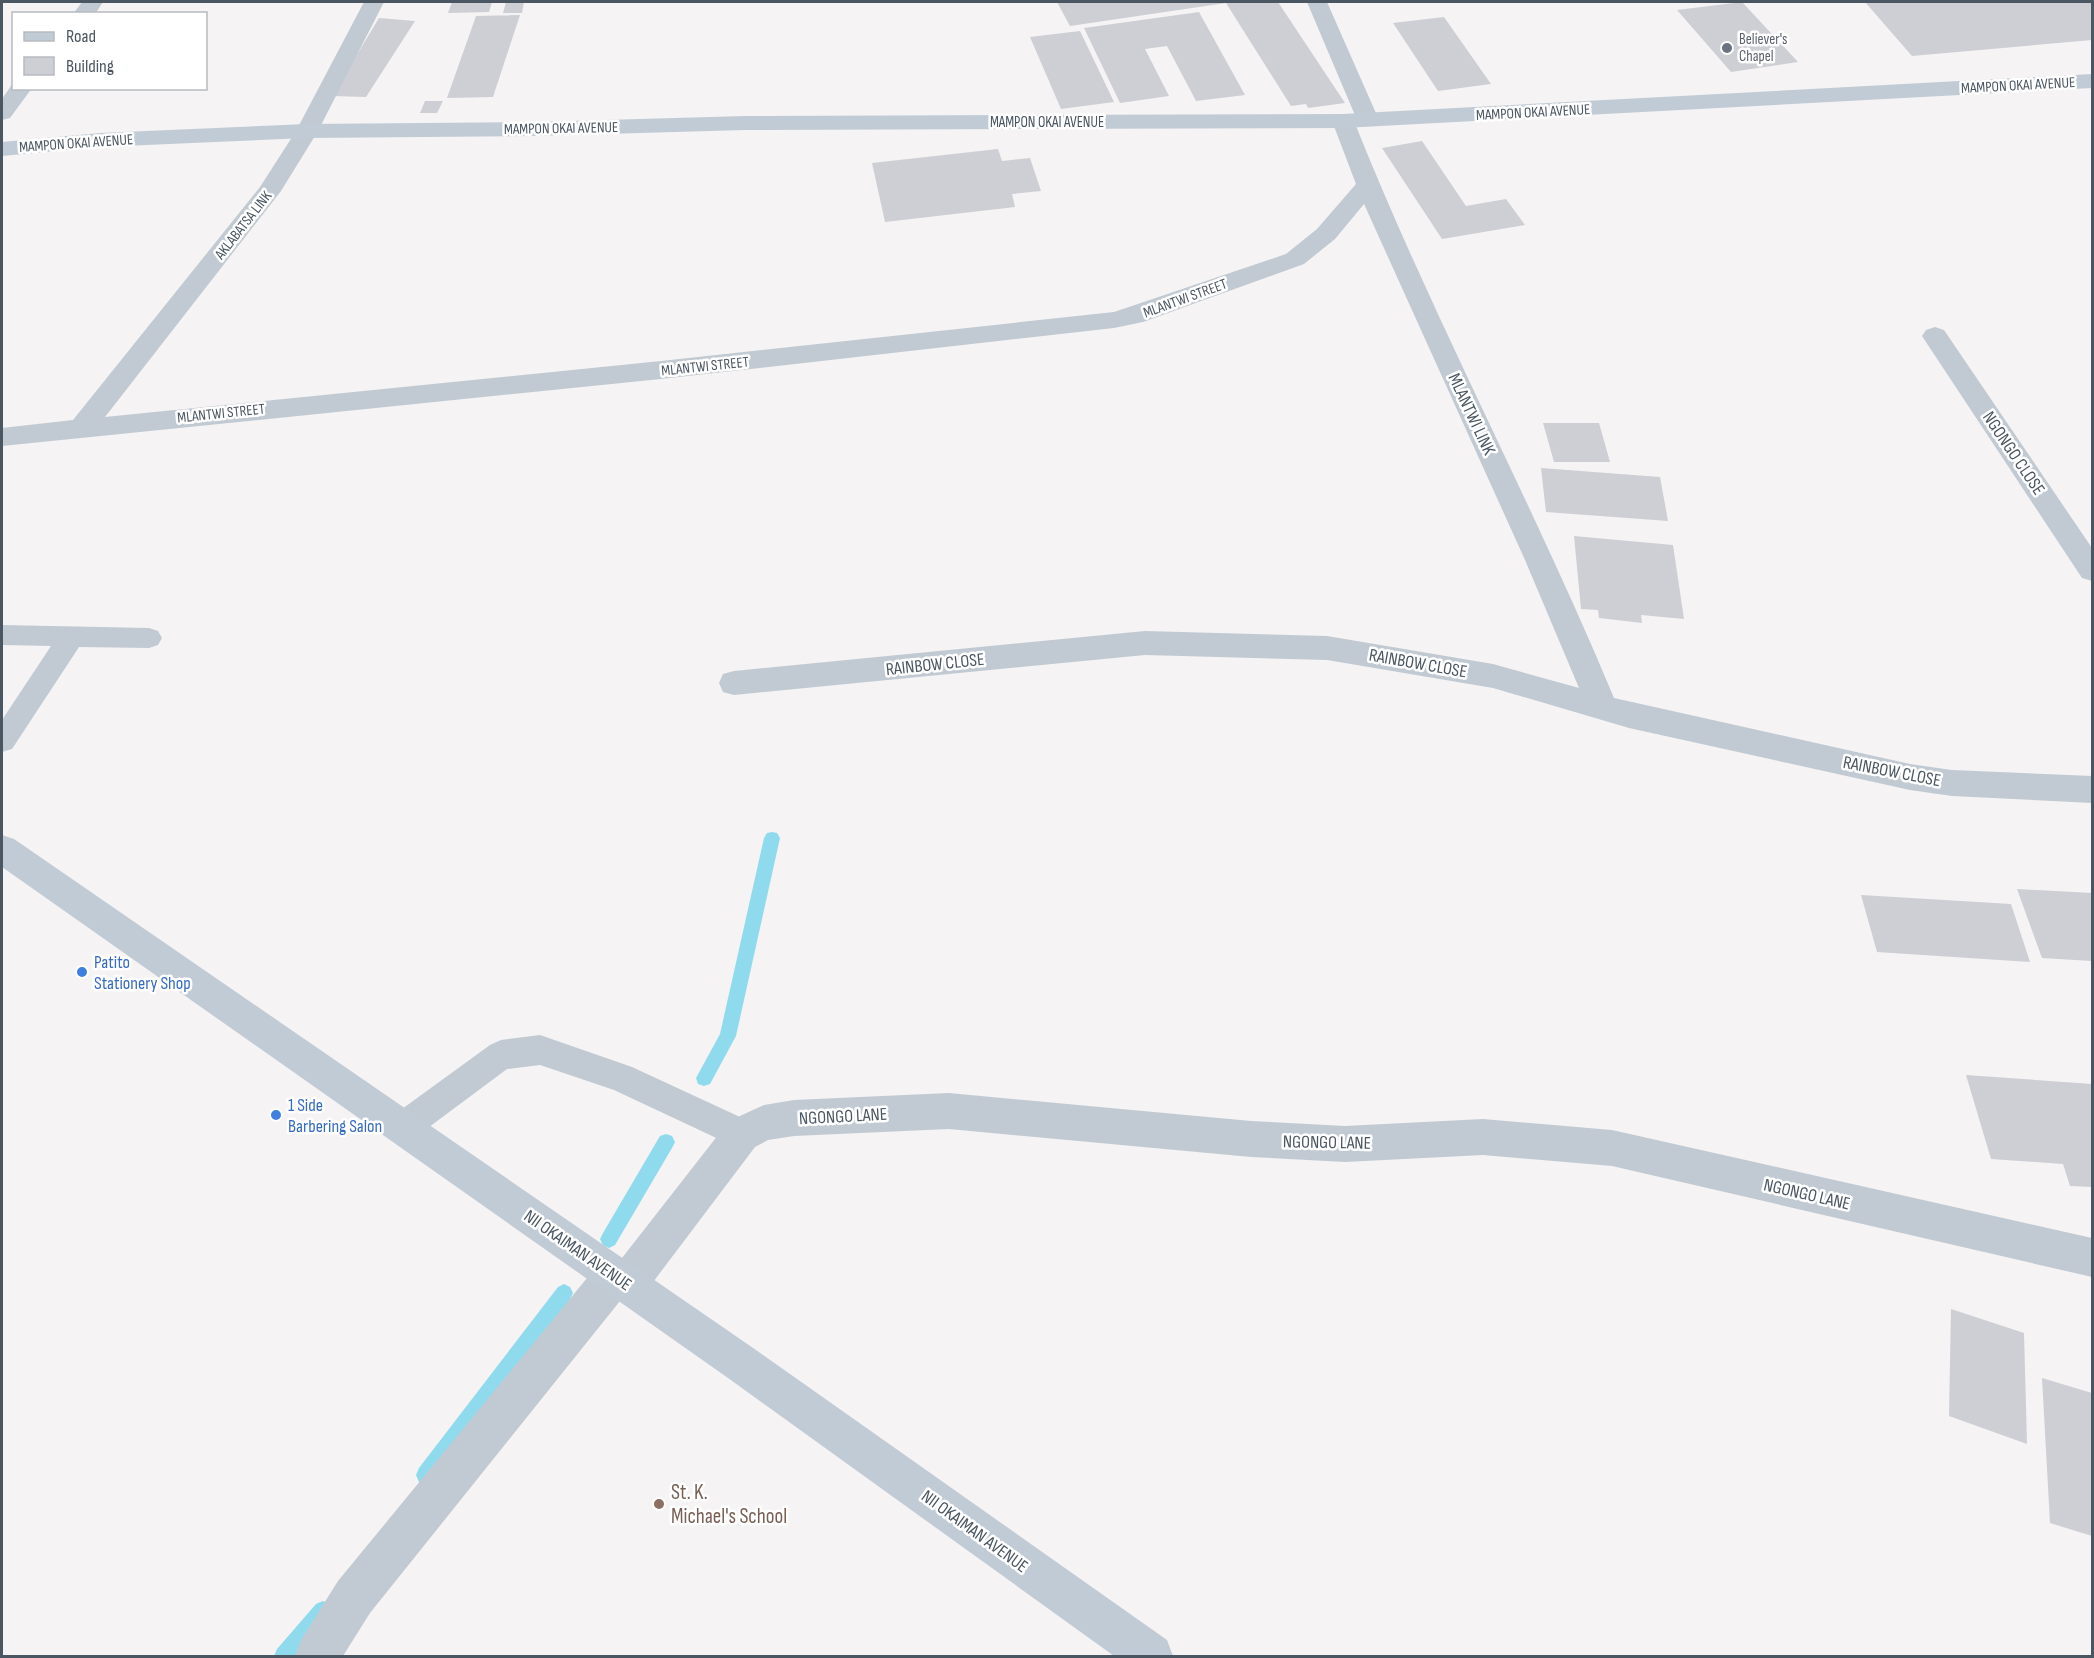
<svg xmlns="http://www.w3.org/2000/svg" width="2094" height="1658" viewBox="0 0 2094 1658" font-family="'Sofia Sans Condensed',sans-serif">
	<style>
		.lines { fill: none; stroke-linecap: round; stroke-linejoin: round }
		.stream { fill: #90daee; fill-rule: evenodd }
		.building { fill: #cdcfd5 }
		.lane { fill: #c1cad2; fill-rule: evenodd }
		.street { fill: #c1cad2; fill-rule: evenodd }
		.secondary { fill: #c1cbd6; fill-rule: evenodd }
		.worship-dot { fill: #6b7280; stroke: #fff; stroke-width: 2 }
		.shop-dot { fill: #3f7fe0; stroke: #fff; stroke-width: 2 }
		.education-dot { fill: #8d6e63; stroke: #fff; stroke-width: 2 }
		.labels { text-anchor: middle; stroke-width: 5; stroke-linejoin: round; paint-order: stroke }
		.far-worship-label { font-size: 15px; fill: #5b616d; stroke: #fff; text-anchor: start }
		.far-street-label { font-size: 15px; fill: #4a5661; stroke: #fff }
		.street-label { font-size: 18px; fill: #4a5661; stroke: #fff }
		.shop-label { font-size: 18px; fill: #366cbe; stroke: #fff; text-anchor: start }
		.near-education-label { font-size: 21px; fill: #785e54; stroke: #fff; text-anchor: start }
	</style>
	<rect width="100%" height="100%" fill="#f5f3f3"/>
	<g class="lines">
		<path class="stream" d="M 772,832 L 777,833 L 780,838 L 736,1036 L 710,1084 L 704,1086 L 698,1084 L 696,1078 L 720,1034 L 764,838 L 767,833 Z
			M 666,1134 L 672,1136 L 675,1142 L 672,1148 L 615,1245 L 609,1248 L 603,1245 L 600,1239 L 603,1233 L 660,1136 Z
			M 564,1284 L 570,1287 L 573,1293 L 570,1299 L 433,1482 L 426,1485 L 419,1482 L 416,1475 L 419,1468 L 558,1287 Z
			M 323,1601 L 330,1604 L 333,1611 L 330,1618 L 297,1656 L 274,1656 L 277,1649 L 316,1604 Z"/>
	</g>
	<path class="building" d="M 452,2 L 492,2 L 489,12 L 448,13 Z
		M 506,2 L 524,2 L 522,13 L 503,13 Z
		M 1057,2 L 1278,2 L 1345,103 L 1308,108 L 1306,104 L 1291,106 L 1226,3 L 1070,26 Z
		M 1742,2 L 1798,62 L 1731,72 L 1677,10 Z
		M 1865,2 L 2092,2 L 2092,40 L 1912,56 Z
		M 1199,12 L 1245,95 L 1196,101 L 1167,46 L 1145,49 L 1169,96 L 1120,103 L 1084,28 Z
		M 520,15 L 493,97 L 447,98 L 476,16 Z
		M 1444,17 L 1491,84 L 1438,91 L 1393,23 Z
		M 379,18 L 415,21 L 366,97 L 332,96 Z
		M 1080,31 L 1114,102 L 1061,109 L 1030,37 Z
		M 425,101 L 443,101 L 437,113 L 420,113 Z
		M 1422,141 L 1466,206 L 1506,199 L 1525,225 L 1442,239 L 1382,148 Z
		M 998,149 L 1002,161 L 1030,158 L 1041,191 L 1012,194 L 1015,207 L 885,222 L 872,163 Z
		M 1543,423 L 1599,423 L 1610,462 L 1554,462 Z
		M 1541,468 L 1660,477 L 1668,521 L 1546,512 Z
		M 1574,536 L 1673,545 L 1684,619 L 1641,615 L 1642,623 L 1599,618 L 1598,610 L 1581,609 Z
		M 2017,889 L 2092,893 L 2092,961 L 2042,958 Z
		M 1861,895 L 2011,904 L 2030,962 L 1877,952 Z
		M 1966,1075 L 2092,1084 L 2092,1187 L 2070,1186 L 2063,1164 L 1991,1159 Z
		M 1951,1309 L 2024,1333 L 2027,1444 L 1949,1416 Z
		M 2042,1378 L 2092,1393 L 2092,1536 L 2050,1523 Z"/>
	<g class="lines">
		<path class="lane" d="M 2,625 L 149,628 L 158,631 L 162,638 L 158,645 L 149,648 L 79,647 L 12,749 L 2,752 L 2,720 L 51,646 L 2,645 Z
			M 540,1035 L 632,1067 L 753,1123 L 758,1134 L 753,1145 L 742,1150 L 614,1090 L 540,1065 L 507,1069 L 413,1139 L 402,1144 L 391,1139 L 386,1128 L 391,1117 L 490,1045 L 501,1040 Z"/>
		<path class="street" d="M 82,2 L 103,2 L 95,14 L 73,14 Z
			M 364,2 L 384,2 L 318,131 L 281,191 L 105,417 L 661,361 L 1114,312 L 1286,254 L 1317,229 L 1356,184 L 1332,121 L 1335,116 L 1351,116 L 1354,121 C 1432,317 1533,503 1614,698 L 1910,764 L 1952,770 L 2092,776 L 2092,803 L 1952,796 L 1910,790 L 1629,728 L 1493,688 L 1327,660 L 1145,655 L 734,695 L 723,692 L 719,683 L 723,674 L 734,671 L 1145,631 L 1327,636 L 1493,664 L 1579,688 L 1525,560 L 1364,204 L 1335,239 L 1304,264 L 1143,322 L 1114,328 L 661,379 L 2,446 L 2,428 L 73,420 L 260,187 L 296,131 Z
			M 1307,2 L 1327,2 L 1379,120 L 1376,125 L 1360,125 L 1357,120 Z
			M 13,83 L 14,88 L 32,88 L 10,118 L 2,120 L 2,99 Z
			M 1935,327 L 1944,330 L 2092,548 L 2092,581 L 2082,578 L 1922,336 L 1926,330 Z
			M 949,1093 L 1251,1121 L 1345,1126 L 1483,1119 L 1612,1130 L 2092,1238 L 2092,1277 L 1612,1166 L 1483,1155 L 1345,1162 L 1251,1157 L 949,1129 L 794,1136 L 768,1140 L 755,1147 L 641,1298 L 627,1304 L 620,1301 L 370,1613 L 343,1656 L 295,1656 L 301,1640 L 338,1581 L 601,1261 L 615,1255 L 622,1258 L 729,1121 L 764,1105 L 794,1100 Z"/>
		<path class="secondary" d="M 2092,74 L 2092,88 L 1343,128 L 745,130 L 534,136 L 307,138 L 100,147 L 2,156 L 2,142 L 100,133 L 307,124 L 534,122 L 745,116 L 1343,114 Z
			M 2,835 L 14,839 L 756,1350 L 1167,1640 L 1173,1656 L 1114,1656 L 728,1378 L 2,867 Z"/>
	</g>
	<circle class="worship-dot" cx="1727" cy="48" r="6"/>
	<g class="shop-dot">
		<circle cx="82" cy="972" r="6"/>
		<circle cx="276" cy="1115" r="6"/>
	</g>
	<circle class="education-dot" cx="659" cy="1504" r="6"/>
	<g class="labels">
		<g class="far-worship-label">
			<text x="1739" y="44">Believer's<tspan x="1739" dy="17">Chapel</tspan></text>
		</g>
		<g class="far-street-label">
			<text transform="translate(2018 85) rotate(-3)" y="5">MAMPON OKAI AVENUE</text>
			<text transform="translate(1533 112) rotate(-3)" y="5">MAMPON OKAI AVENUE</text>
			<text x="1047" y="127">MAMPON OKAI AVENUE</text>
			<text transform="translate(561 128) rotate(-1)" y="5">MAMPON OKAI AVENUE</text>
			<text transform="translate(76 143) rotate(-4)" y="5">MAMPON OKAI AVENUE</text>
			<text transform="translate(243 225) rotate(-52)" y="5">AKLABATSA LINK</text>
			<text transform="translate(1185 298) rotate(-20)" y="5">MLANTWI STREET</text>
			<text transform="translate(705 366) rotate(-6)" y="5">MLANTWI STREET</text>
			<text transform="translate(221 413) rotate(-6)" y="5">MLANTWI STREET</text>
		</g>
		<g class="street-label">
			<text transform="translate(1472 414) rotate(65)" y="6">MLANTWI LINK</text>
			<text transform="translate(2014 453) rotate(56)" y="6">NGONGO CLOSE</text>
			<text transform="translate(1418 663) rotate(10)" y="6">RAINBOW CLOSE</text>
			<text transform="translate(935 664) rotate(-6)" y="6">RAINBOW CLOSE</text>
			<text transform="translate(1892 771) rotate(11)" y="6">RAINBOW CLOSE</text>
			<text transform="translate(843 1116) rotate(-3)" y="6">NGONGO LANE</text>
			<text transform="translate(1327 1142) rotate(1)" y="6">NGONGO LANE</text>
			<text transform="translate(1807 1194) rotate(13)" y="6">NGONGO LANE</text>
			<text transform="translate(578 1250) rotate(35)" y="6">NII OKAIMAN AVENUE</text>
			<text transform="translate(975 1531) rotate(36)" y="6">NII OKAIMAN AVENUE</text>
		</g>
		<g class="shop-label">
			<text x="94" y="968">Patito<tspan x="94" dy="21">Stationery Shop</tspan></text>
			<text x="288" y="1111">1 Side<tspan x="288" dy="21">Barbering Salon</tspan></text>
		</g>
		<g class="near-education-label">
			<text x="671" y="1499">St. K.<tspan x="671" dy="24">Michael's School</tspan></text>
		</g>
	</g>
	<rect width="2094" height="1658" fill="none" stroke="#4a5661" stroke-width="6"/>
	<rect x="12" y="12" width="195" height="78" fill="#ffffff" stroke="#b7bbc0" stroke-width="1.5"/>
	<rect x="24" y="32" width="30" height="9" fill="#c1cbd6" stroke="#b7bbc0" stroke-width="1.5"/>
	<text x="66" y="42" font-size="18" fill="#4a5661">Road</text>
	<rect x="24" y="57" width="30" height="18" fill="#cdcfd5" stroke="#b7bbc0" stroke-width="1.5"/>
	<text x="66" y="72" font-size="18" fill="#4a5661">Building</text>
</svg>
